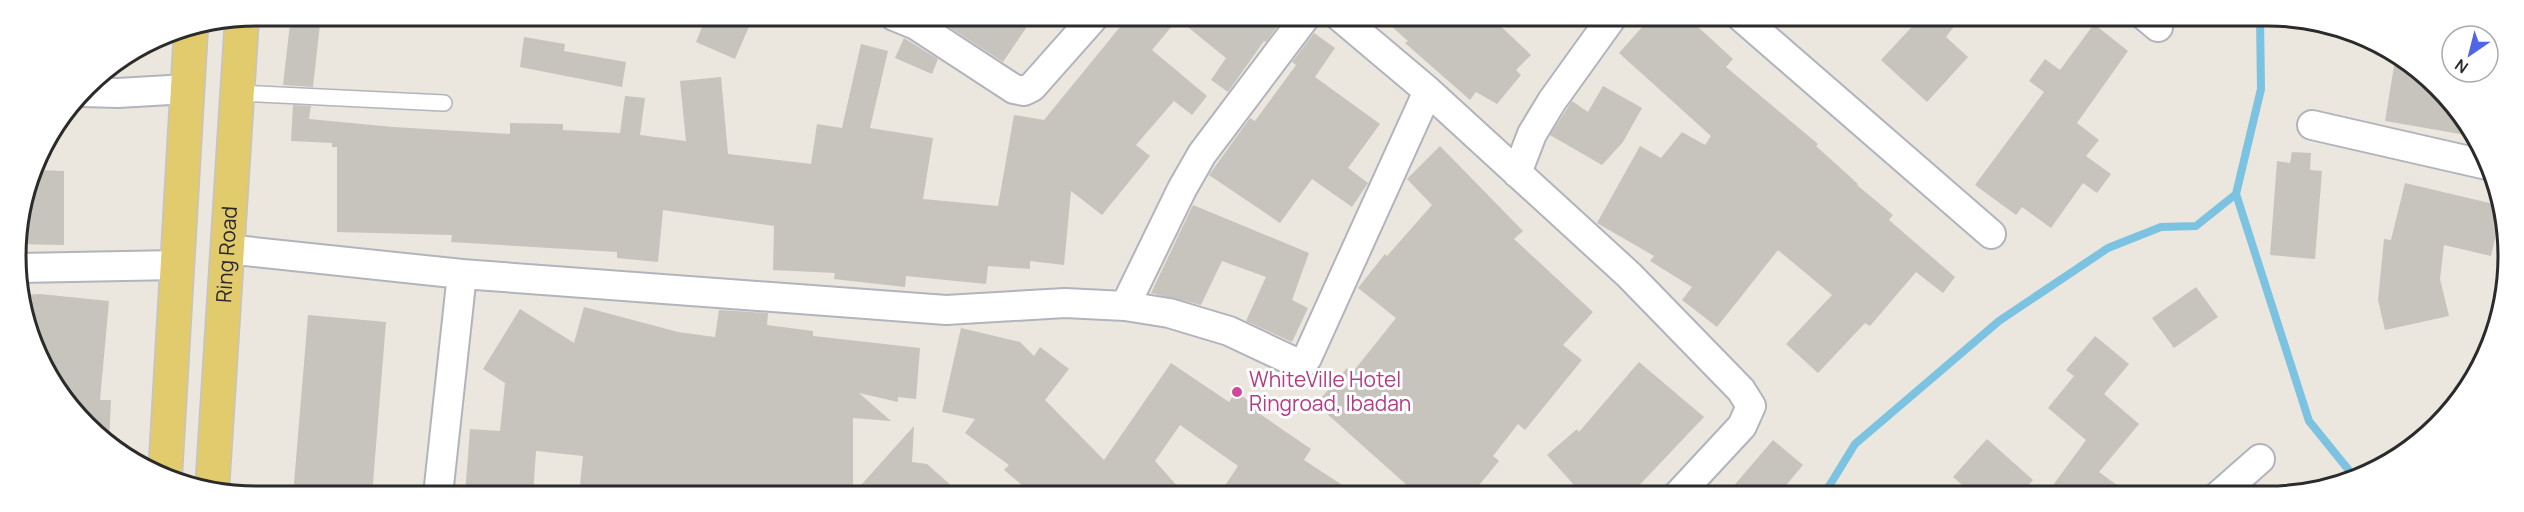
<svg xmlns="http://www.w3.org/2000/svg" width="2524" height="512" viewBox="0 0 2524 512" font-family="Manrope,sans-serif">
	<style>
		.lines { fill: none; stroke-linecap: round; stroke-linejoin: round }
		.stream { stroke: #7cc3e2; stroke-width: 8 }
		.building { fill: #c7c4bd }
		.service-casing { stroke: #b2b4bd; stroke-width: 18 }
		.minor-casing { stroke: #b2b4bd; stroke-width: 32 }
		.primary-casing { stroke: #c4c4c4; stroke-width: 36 }
		.service { stroke: #fff; stroke-width: 15 }
		.minor { stroke: #fff; stroke-width: 28 }
		.primary { stroke: #e2cb6c; stroke-width: 33 }
		.hotel-dot { fill: #d1479c; stroke: #fff; stroke-width: 2 }
		.labels { text-anchor: middle; stroke-width: 6; stroke-linejoin: round; paint-order: stroke }
		.street-label { font-size: 21px; fill: #2b2b2b; stroke: #fff }
		.hotel-label { font-size: 21px; fill: #b23c85; stroke: #fff; text-anchor: start }
		.rim { fill: none; stroke: #2b2b2b; stroke-width: 3 }
	</style>
	<rect width="100%" height="100%" fill="#ebe6de"/>
	<g class="lines">
		<path class="stream" d="M 2236,194 L 2309,421 L 2356,479
			M 1823,496 L 1855,444 L 1999,321 L 2108,248 L 2161,227 L 2196,226 L 2236,194 L 2261,89 L 2260,17"/>
	</g>
	<path class="building" d="M 291,15 L 321,15 L 313,87 L 283,85 Z
		M 707,15 L 754,15 L 735,59 L 696,42 Z
		M 932,16 L 1034,16 L 1003,62 Z
		M 1129,16 L 1285,16 L 1266,42 L 1264,41 L 1228,92 L 1211,80 L 1226,58 L 1178,19 L 1152,50 L 1207,96 L 1192,115 L 1174,101 L 1136,145 L 1150,156 L 1102,215 L 1071,191 L 1064,265 L 1030,261 L 1030,269 L 988,266 L 986,284 L 906,276 L 905,287 L 834,279 L 835,273 L 773,270 L 774,226 L 663,210 L 658,262 L 617,258 L 617,252 L 451,242 L 452,235 L 337,232 L 337,147 L 332,147 L 332,143 L 291,141 L 293,105 L 311,106 L 309,119 L 393,127 L 510,134 L 510,123 L 563,124 L 563,130 L 620,133 L 625,96 L 645,98 L 640,135 L 686,141 L 680,81 L 721,77 L 728,154 L 811,164 L 817,124 L 842,128 L 861,44 L 888,51 L 870,128 L 933,138 L 923,199 L 998,206 L 1014,115 L 1044,120 Z
		M 1380,16 L 1490,16 L 1531,55 L 1516,70 L 1521,75 L 1497,104 L 1476,92 L 1470,100 L 1405,43 L 1408,41 Z
		M 1652,16 L 1686,16 L 1733,59 L 1726,67 L 1818,144 L 1816,146 L 1858,184 L 1857,185 L 1893,215 L 1889,220 L 1955,277 L 1943,293 L 1916,272 L 1870,326 L 1865,323 L 1818,373 L 1786,344 L 1832,295 L 1778,250 L 1717,327 L 1682,300 L 1692,287 L 1650,261 L 1654,256 L 1597,223 L 1640,146 L 1661,158 L 1682,132 L 1705,145 L 1711,136 L 1619,53 Z
		M 1921,17 L 1961,17 L 1946,37 L 1968,57 L 1927,102 L 1881,60 Z
		M 2094,24 L 2128,51 L 2077,123 L 2099,140 L 2086,156 L 2111,174 L 2097,193 L 2083,183 L 2051,228 L 2022,207 L 2016,215 L 1975,185 L 2044,92 L 2029,81 L 2045,59 L 2060,70 Z
		M 1314,33 L 1335,48 L 1315,77 L 1380,124 L 1348,168 L 1368,183 L 1352,207 L 1312,179 L 1280,223 L 1209,175 L 1250,118 L 1255,121 L 1296,65 L 1292,62 Z
		M 524,37 L 565,44 L 564,51 L 626,62 L 622,87 L 520,67 Z
		M 904,38 L 938,59 L 932,74 L 895,58 Z
		M 2396,54 L 2459,109 L 2472,136 L 2385,121 Z
		M 1603,86 L 1642,108 L 1623,142 L 1602,165 L 1550,135 L 1572,101 L 1588,112 Z
		M 1440,146 L 1523,231 L 1514,239 L 1593,312 L 1563,345 L 1582,360 L 1525,430 L 1518,424 L 1493,456 L 1499,461 L 1470,496 L 1419,496 L 1316,404 L 1347,368 L 1352,373 L 1396,318 L 1358,288 L 1385,254 L 1387,256 L 1432,205 L 1407,179 Z
		M 2292,152 L 2311,153 L 2310,170 L 2322,171 L 2315,259 L 2270,255 L 2277,161 L 2290,163 Z
		M 34,170 L 64,171 L 64,245 L 16,244 Z
		M 2405,183 L 2502,206 L 2502,209 L 2491,256 L 2444,245 L 2440,279 L 2449,316 L 2385,330 L 2378,300 L 2384,239 L 2391,240 Z
		M 1193,205 L 1309,253 L 1292,300 L 1308,308 L 1292,342 L 1246,321 L 1266,277 L 1222,261 L 1201,305 L 1151,293 Z
		M 2196,287 L 2218,317 L 2174,348 L 2152,318 Z
		M 40,294 L 109,301 L 100,400 L 111,400 L 109,441 L 75,415 L 28,333 L 23,295 Z
		M 584,307 L 678,332 L 715,337 L 719,310 L 768,313 L 767,325 L 813,331 L 813,336 L 920,348 L 916,399 L 898,397 L 898,402 L 859,393 L 891,421 L 853,418 L 853,494 L 914,426 L 912,462 L 927,464 L 963,496 L 579,495 L 583,456 L 536,451 L 533,495 L 465,495 L 470,429 L 500,431 L 505,383 L 483,369 L 520,309 L 574,343 Z
		M 308,315 L 386,322 L 372,495 L 293,495 Z
		M 961,328 L 1020,342 L 1034,356 L 1040,347 L 1069,369 L 1045,400 L 1104,460 L 1171,363 L 1229,402 L 1236,392 L 1260,409 L 1257,412 L 1311,449 L 1304,460 L 1359,496 L 1218,496 L 1238,466 L 1180,425 L 1155,461 L 1186,496 L 1035,496 L 1004,470 L 1009,465 L 965,433 L 975,419 L 942,412 Z
		M 2095,336 L 2129,364 L 2104,394 L 2139,424 L 2099,472 L 2132,496 L 2063,496 L 2051,488 L 2086,440 L 2048,408 L 2074,376 L 2066,370 Z
		M 1639,362 L 1704,417 L 1629,496 L 1584,496 L 1547,455 L 1577,429 L 1579,432 Z
		M 1987,439 L 2033,480 L 2019,496 L 1975,496 L 1953,477 Z
		M 1773,440 L 1803,465 L 1777,496 L 1725,496 Z"/>
	<g class="lines">
		<g class="service-casing">
			<path id="service" d="M 238,93 L 444,103"/>
		</g>
		<g class="minor-casing">
			<path id="minor" d="M 894,16 L 916,25 L 1014,89 L 1024,91 L 1032,87 L 1095,16
				M 1339,16 L 1428,91 L 1629,275 L 1741,390 L 1751,406 L 1742,426 L 1677,496
				M 1740,16 L 1991,234
				M 2146,17 L 2158,27
				M 81,92 L 118,93 L 187,89
				M 2312,125 L 2487,165
				M 1517,173 L 1532,134 L 1552,101 L 1613,16
				M 226,249 L 462,274 L 946,310 L 1065,303 L 1125,306 L 1169,313 L 1229,331 L 1301,365 L 1307,358 L 1428,91
				M 19,268 L 177,265
				M 1125,306 L 1182,189 L 1202,154 L 1306,16
				M 438,495 L 462,274
				M 2218,496 L 2260,459"/>
		</g>
		<g class="primary-casing">
			<g id="primary">
				<path d="M 165,477 L 191,28"/>
				<path id="s1" d="M 212,491 L 242,18"/>
			</g>
		</g>
		<use href="#service" class="service"/>
		<use href="#minor" class="minor"/>
		<use href="#primary" class="primary"/>
	</g>
	<circle class="hotel-dot" cx="1237" cy="392" r="6"/>
	<g class="labels">
		<g class="street-label">
			<text dy="7" stroke="none"><textPath href="#s1" startOffset="237">Ring Road</textPath></text>
		</g>
		<g class="hotel-label">
			<text x="1249" y="387">WhiteVille Hotel<tspan x="1249" dy="24">Ringroad, Ibadan</tspan></text>
		</g>
	</g>
	<path d="M0 0H2524V512H0ZM256 26H2268A230 230 0 0 1 2498 256V256A230 230 0 0 1 2268 486H256A230 230 0 0 1 26 256V256A230 230 0 0 1 256 26Z" fill="#fff" fill-rule="evenodd"/>
	<path class="rim" d="M256 26H2268A230 230 0 0 1 2498 256V256A230 230 0 0 1 2268 486H256A230 230 0 0 1 26 256V256A230 230 0 0 1 256 26Z"/>
	<g transform="translate(2470 54) rotate(215)"><circle r="28" fill="#ffffff" stroke="#aaaaaa" stroke-width="1.5"/>
	<path d="M0-4.5L10 22L0 15L-10 22Z" fill="#5066e7"/>
	<text y="-9" font-size="16" font-weight="bold" text-anchor="middle" fill="#2b2b2b">N</text>
	</g>
</svg>
